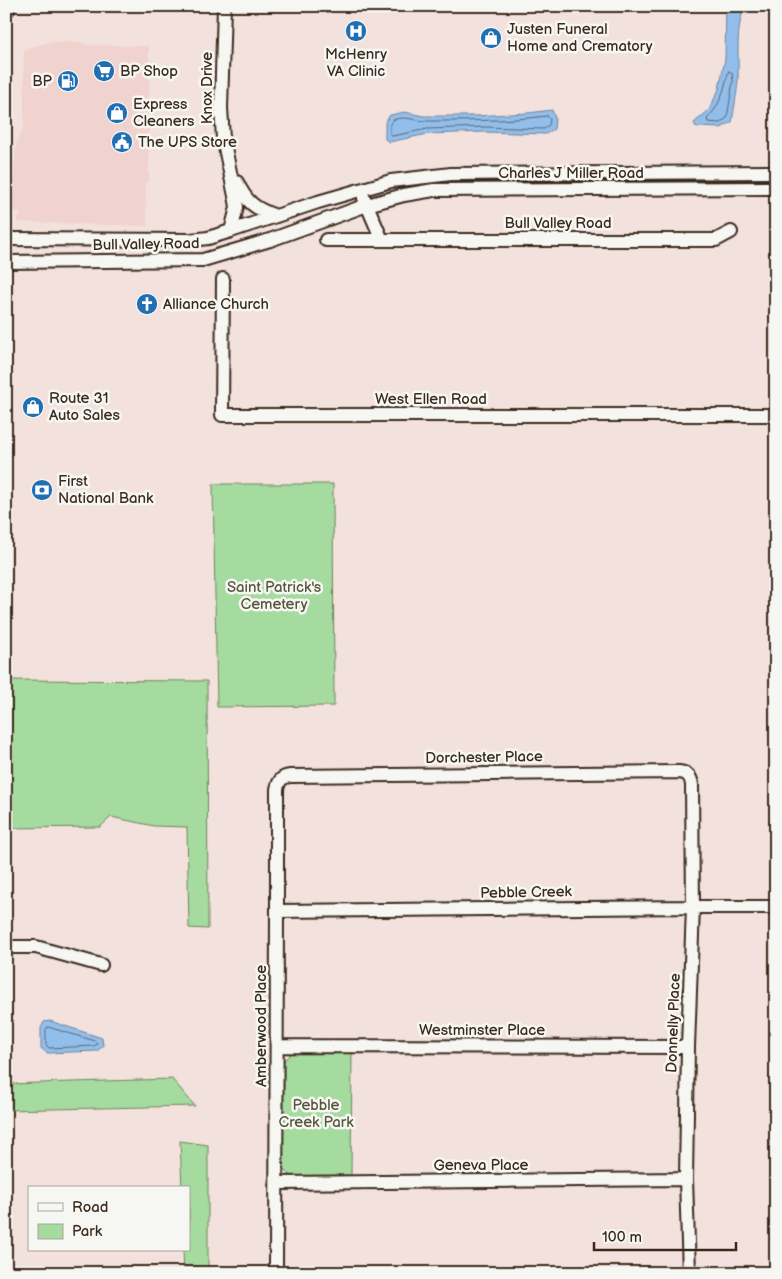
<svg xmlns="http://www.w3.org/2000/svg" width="782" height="1279" viewBox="0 0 782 1279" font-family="'Balsamiq Sans',sans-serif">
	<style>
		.built { fill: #f0d2cf }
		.green { fill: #a5db9e; stroke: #70825e }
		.water { fill: #91beeb; stroke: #6f8399 }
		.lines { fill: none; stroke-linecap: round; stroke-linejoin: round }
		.shore { stroke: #5d6570; stroke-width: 1 }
		.minor-casing { stroke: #3b2a1e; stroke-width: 16 }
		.major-casing { stroke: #3b2a1e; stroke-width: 20 }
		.minor { stroke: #f6f6f2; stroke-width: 12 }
		.major { stroke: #f6f6f2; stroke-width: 16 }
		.labels { text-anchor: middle; stroke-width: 5; stroke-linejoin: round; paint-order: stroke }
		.poi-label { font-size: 15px; fill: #3b2a1e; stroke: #f6f6f2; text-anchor: start }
		.street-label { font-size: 15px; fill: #3b2a1e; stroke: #f6f6f2 }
		.park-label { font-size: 15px; fill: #56563e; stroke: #f6f6f2 }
	</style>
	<rect width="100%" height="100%" fill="#f2e1dd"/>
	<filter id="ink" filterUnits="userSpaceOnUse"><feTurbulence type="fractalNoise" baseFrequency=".02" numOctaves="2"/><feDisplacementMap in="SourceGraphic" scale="10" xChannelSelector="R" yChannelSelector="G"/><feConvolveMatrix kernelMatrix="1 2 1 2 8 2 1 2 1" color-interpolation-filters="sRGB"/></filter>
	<g filter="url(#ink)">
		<path class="built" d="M 50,42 L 81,42 L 86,45 L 149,46 L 149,182 L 145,183 L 147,226 L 17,222 L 21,213 L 10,210 L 17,142 L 24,127 L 24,49 Z"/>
		<path class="green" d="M 213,484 L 333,484 L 334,706 L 217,707 Z
			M 6,680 L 207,681 L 208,929 L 189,928 L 187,827 L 154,826 L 111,817 L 100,827 L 6,828 Z
			M 352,1051 L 351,1176 L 294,1177 L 287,1173 L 282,1167 L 283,1062 L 291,1053 L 295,1052 Z
			M 172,1079 L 195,1106 L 6,1110 L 6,1084 Z
			M 180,1141 L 208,1145 L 208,1273 L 184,1273 L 183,1250 L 189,1250 L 189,1188 L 182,1188 Z"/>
		<path class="water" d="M 726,6 L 745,6 C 735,30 739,55 738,80 C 737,94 734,108 732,122 L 721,128 L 696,127 L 694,123 L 709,110 L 719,89 L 725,59 Z
			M 552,110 L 555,118 L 554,129 L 546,134 L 485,132 L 428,134 L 389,142 L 385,139 L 385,122 L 390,115 L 405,112 L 423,116 L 475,116 L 528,113 Z
			M 50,1021 L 102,1038 L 103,1046 L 97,1051 L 47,1053 L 41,1048 L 41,1028 L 44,1022 Z"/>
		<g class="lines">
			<path class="shore" d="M 729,71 L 732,73 L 733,81 L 727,118 L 720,123 L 708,122 L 707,119 C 720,106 724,90 728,73 Z
				M 547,116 L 550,119 L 549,125 L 544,129 L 485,127 L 427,129 L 393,136 L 390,134 L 390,124 L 393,120 C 407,115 413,121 427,121 C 467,121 507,121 547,116 Z
				M 48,1027 L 95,1041 L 97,1044 L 94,1046 L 49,1048 L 46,1045 L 46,1030 Z"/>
			<g class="minor-casing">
				<path id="minor" d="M 224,6 L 221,108 L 223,138 L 236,201 L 237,207 L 231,231
					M 237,182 C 246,202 255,209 276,216
					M 364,198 L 382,240 L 716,240 L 731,232
					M 6,239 L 191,240 L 208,238 L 231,231 L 318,202 L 391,181 L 451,174 L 776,172
					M 326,240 L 382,240
					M 6,262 L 203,260 L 270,240 L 367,205 L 404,195 L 434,190 L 776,188
					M 223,279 L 222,415 L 776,415
					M 277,911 L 693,907 L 776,907
					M 6,947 L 36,947 L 101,965
					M 277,1046 L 688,1047
					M 277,1183 L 686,1179
					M 276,1273 L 277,911 L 277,789 C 279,780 282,777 290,776 L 679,772 C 687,773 691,776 692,785 L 693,907 L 688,1047 L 686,1179 L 689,1273"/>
			</g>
			<g class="major-casing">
				<path id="major" d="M 6,9 L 6,6"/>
			</g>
			<use href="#minor" class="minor"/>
			<use href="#major" class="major"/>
		</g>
	</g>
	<defs>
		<g id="hospital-disc" transform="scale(1.125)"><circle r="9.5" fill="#1f6fb2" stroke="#f6f6f2"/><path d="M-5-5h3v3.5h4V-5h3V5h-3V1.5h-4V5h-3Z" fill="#fff"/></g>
		<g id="shop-disc" transform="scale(1.125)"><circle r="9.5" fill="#1f6fb2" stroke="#f6f6f2"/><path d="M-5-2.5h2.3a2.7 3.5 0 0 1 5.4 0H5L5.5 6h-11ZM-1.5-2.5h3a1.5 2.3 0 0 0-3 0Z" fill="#fff"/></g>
		<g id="supermarket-disc" transform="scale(1.125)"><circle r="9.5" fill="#1f6fb2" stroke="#f6f6f2"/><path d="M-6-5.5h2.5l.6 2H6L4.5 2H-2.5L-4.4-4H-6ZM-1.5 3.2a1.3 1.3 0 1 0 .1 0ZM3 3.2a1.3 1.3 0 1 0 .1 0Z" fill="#fff"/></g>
		<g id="fuel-disc" transform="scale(1.125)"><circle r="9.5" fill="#1f6fb2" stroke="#f6f6f2"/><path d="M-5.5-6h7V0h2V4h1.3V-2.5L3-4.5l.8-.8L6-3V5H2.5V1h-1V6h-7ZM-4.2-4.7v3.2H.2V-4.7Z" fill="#fff"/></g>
		<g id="civic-disc" transform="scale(1.125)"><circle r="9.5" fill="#1f6fb2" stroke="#f6f6f2"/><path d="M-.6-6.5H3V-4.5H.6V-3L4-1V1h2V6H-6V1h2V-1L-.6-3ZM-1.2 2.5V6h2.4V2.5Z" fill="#fff"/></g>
		<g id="church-disc" transform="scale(1.125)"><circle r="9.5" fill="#1f6fb2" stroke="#f6f6f2"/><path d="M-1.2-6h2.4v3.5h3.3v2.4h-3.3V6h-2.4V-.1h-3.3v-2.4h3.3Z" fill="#fff"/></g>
		<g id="bank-disc" transform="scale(1.125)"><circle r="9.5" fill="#1f6fb2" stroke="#f6f6f2"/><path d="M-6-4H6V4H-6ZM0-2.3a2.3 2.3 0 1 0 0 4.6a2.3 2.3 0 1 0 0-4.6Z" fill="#fff"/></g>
	</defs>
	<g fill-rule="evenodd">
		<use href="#hospital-disc" x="356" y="31"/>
		<use href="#shop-disc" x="491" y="38"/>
		<use href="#supermarket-disc" x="104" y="71"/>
		<use href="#fuel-disc" x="68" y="81"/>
		<use href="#shop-disc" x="117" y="113"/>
		<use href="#civic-disc" x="122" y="142"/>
		<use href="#church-disc" x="147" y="304"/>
		<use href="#shop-disc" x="33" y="407"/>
		<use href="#bank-disc" x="42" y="490"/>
	</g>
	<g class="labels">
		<g class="poi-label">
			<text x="507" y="34">Justen Funeral<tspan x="507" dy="17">Home and Crematory</tspan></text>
			<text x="356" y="59" text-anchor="middle">McHenry<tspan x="356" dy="17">VA Clinic</tspan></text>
			<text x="120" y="76">BP Shop</text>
			<text x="52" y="86" text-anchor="end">BP</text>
			<text x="133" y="109">Express<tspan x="133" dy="17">Cleaners</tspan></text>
			<text x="138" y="147">The UPS Store</text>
			<text x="163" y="309">Alliance Church</text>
			<text x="49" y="403">Route 31<tspan x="49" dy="17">Auto Sales</tspan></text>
			<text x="58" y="486">First<tspan x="58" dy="17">National Bank</tspan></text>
		</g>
		<g class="street-label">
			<text transform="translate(207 88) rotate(-90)" y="5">Knox Drive</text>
			<text x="571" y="178">Charles J Miller Road</text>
			<text x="558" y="228">Bull Valley Road</text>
			<text transform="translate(146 244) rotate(-1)" y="5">Bull Valley Road</text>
			<text x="431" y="404">West Ellen Road</text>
			<text transform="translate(484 757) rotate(-1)" y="5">Dorchester Place</text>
			<text transform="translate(526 892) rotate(-1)" y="5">Pebble Creek</text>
			<text transform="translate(673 1023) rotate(-88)" y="5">Donnelly Place</text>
			<text transform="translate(261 1026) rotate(-90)" y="5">Amberwood Place</text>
			<text x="482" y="1035">Westminster Place</text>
			<text x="481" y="1170">Geneva Place</text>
		</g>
		<g class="park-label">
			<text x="274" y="592">Saint Patrick's<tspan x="274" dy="17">Cemetery</tspan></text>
			<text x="316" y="1110">Pebble<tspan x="316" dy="17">Creek Park</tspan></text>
		</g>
	</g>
	<rect width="782" height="1279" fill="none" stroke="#f6f6f2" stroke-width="25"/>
	<rect x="12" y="12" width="757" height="1254" fill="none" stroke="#3b2a1e" stroke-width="2" filter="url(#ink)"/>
	<rect x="28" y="1186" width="162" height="65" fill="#f6f6f2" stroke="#aba49d"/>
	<rect x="38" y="1203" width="25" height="8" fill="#f6f6f2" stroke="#aba49d"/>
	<text x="72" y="1212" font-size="15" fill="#3b2a1e">Road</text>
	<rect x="38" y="1224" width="25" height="15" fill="#a5db9e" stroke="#aba49d"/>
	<text x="72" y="1236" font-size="15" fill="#3b2a1e">Park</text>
	<path d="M594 1242v8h142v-8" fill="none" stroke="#3b2a1e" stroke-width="2.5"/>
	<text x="602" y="1242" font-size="15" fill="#3b2a1e" stroke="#f6f6f2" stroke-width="4" paint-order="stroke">100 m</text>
</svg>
